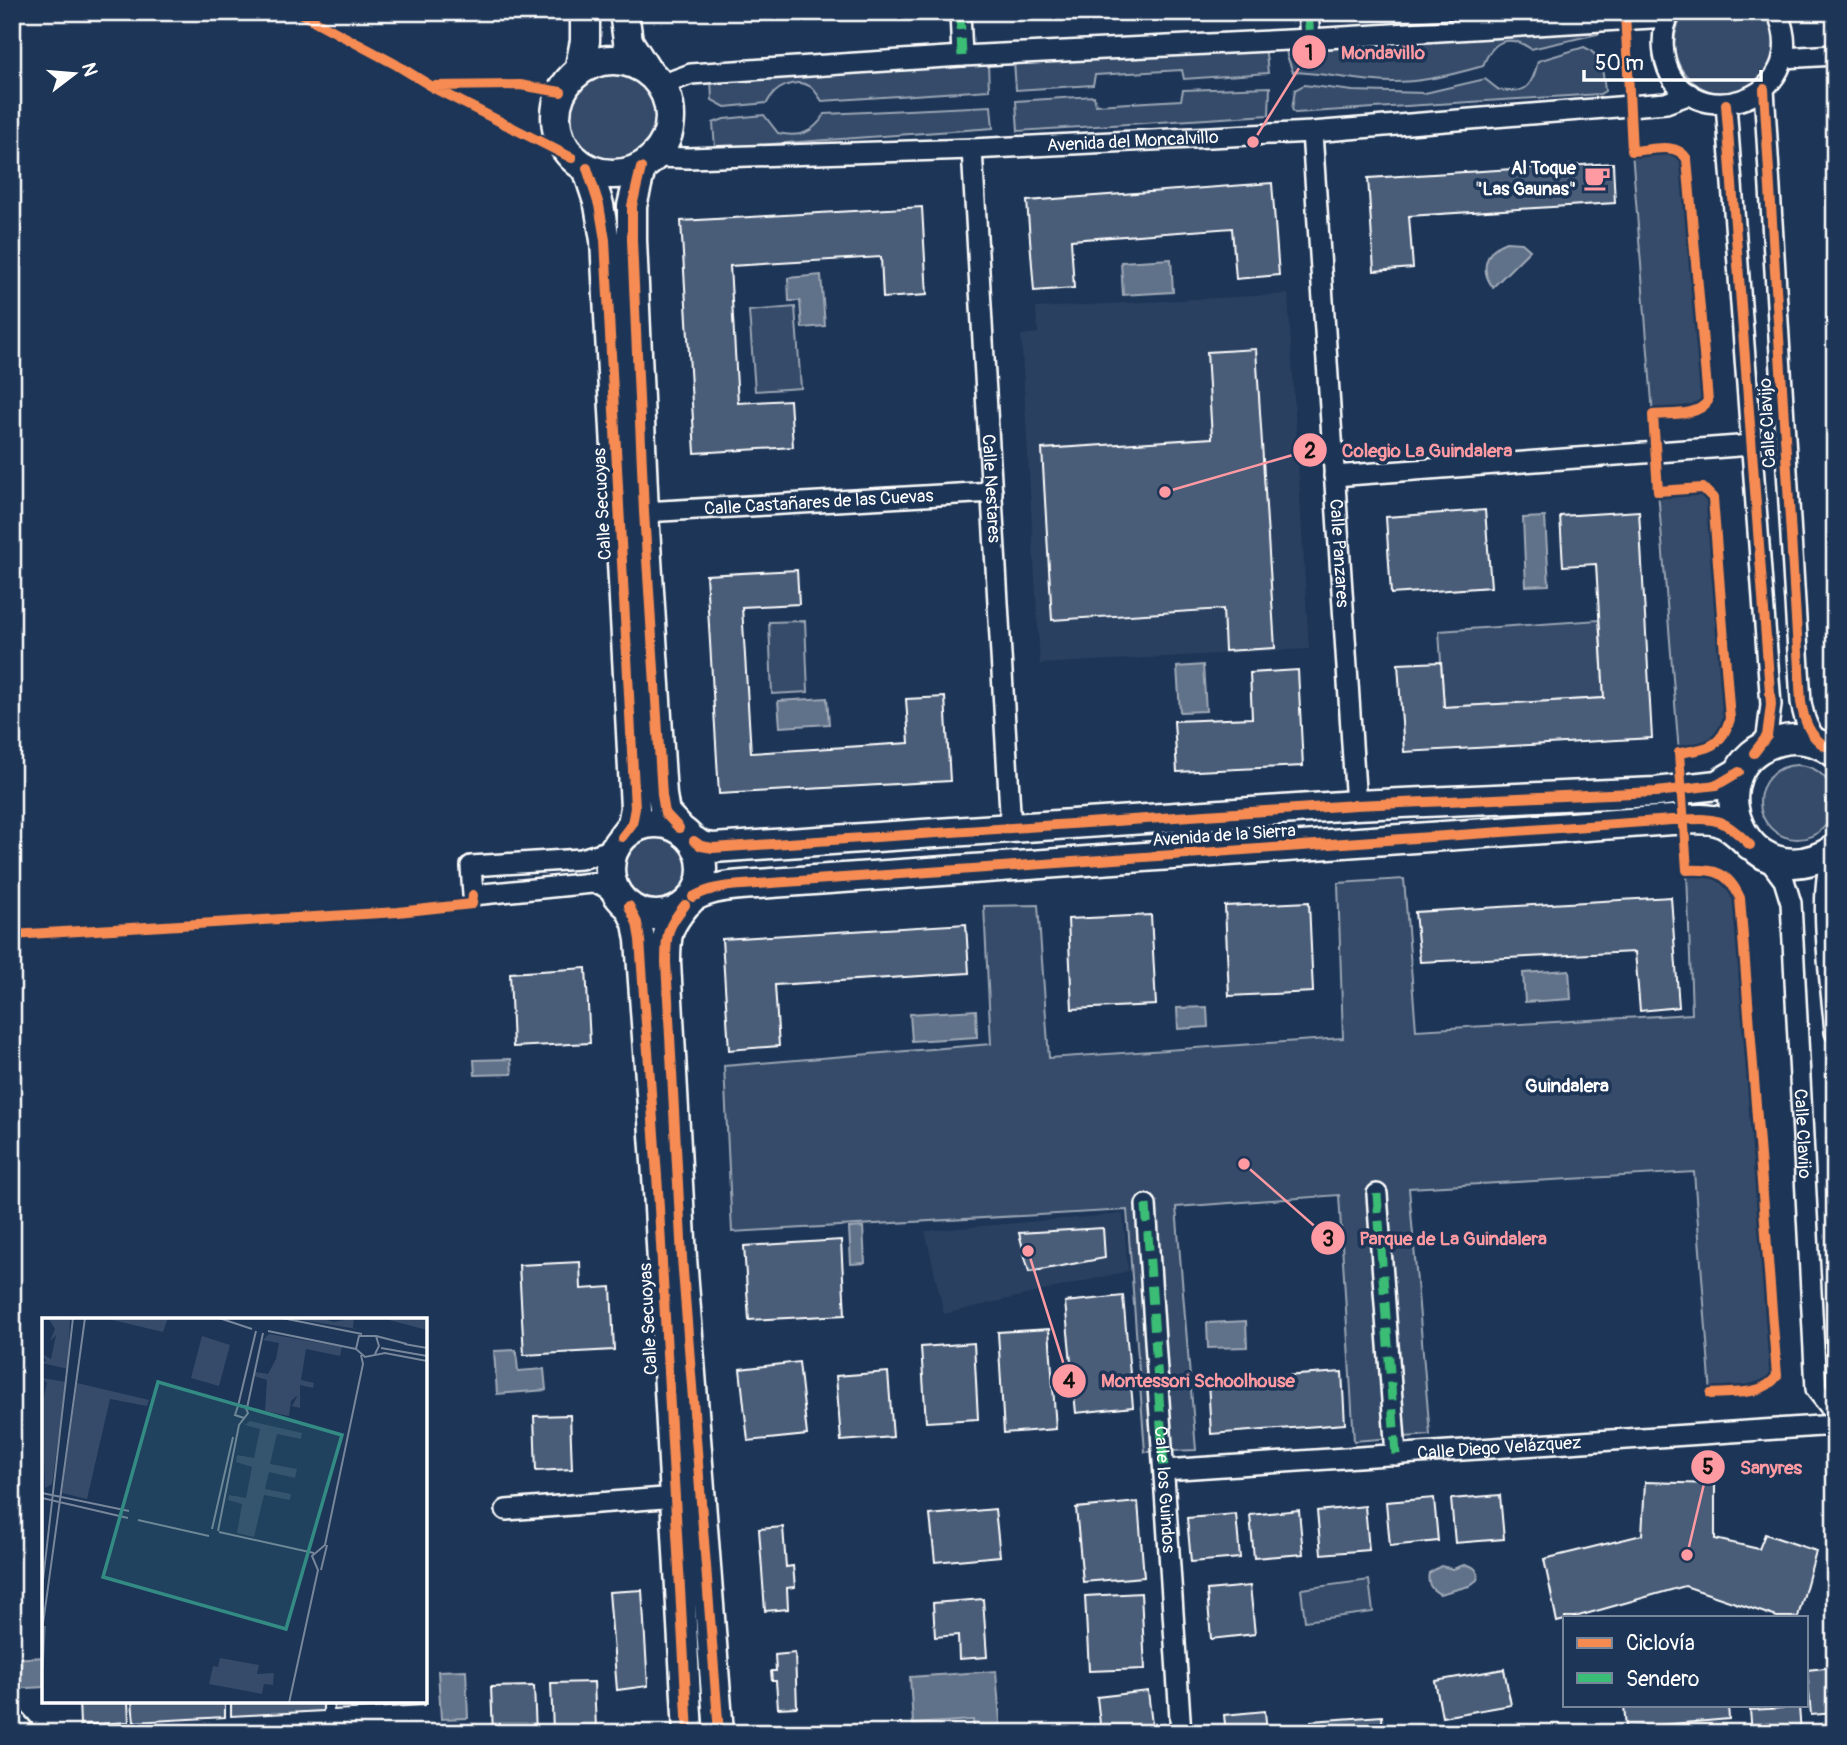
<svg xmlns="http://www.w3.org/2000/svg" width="1847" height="1745" viewBox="0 0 1847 1745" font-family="Pangolin,sans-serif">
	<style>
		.built { fill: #2a4161 }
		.green { fill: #364b69; stroke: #9aa5b4; stroke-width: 2 }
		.water { fill: #617289; stroke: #a0aab8; stroke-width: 2 }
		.building { fill: #4a5d79; stroke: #fff; stroke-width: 2 }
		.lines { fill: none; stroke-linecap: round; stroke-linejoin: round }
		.minor-casing { stroke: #fff; stroke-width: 24 }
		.secondary-casing { stroke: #fff; stroke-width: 33 }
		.minor { stroke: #1d3557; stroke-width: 19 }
		.secondary { stroke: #1d3557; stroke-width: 28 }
		.quiet { stroke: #3abd76; stroke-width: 9; stroke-dasharray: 18 9; stroke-linecap: butt }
		.cycleway-casing { stroke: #1d3557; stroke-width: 15 }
		.cycleway { stroke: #f68b52; stroke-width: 10 }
		.labels { text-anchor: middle; stroke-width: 7; stroke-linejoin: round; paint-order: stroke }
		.street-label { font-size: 18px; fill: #fff; stroke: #1d3557 }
		.poi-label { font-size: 18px; font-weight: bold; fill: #fff; stroke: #1d3557; text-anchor: end }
		.neighbourhood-label { font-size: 19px; font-weight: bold; fill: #fff; stroke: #1d3557 }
		.inset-river { fill: none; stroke: #617289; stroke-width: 3.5 }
		.inset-road { fill: none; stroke: #77869a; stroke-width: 2 }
		.view { fill: #338b84; fill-opacity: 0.15; stroke: #338b84; stroke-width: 3.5 }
		.inset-edge { fill: none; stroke: #fff; stroke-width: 3.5 }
		.leader { fill: none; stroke: #ff9aa2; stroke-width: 2.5 }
		.callout-dot { fill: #ff9aa2; stroke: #1d3557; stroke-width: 2.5 }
		.mark-label { font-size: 21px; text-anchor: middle; font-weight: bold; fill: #111 }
		.callout-label { font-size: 19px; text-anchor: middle; font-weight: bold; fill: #ff9aa2; stroke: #1d3557; stroke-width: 7; stroke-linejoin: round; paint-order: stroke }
	</style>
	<rect width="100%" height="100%" fill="#1d3557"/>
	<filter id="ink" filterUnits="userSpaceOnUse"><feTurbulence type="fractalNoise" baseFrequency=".0143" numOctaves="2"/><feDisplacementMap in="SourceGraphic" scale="14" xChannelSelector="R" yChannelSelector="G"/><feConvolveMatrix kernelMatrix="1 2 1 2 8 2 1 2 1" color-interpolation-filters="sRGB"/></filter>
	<g filter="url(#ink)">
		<path class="built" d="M 1288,294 L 1309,649 L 1040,664 L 1021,335 L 1038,333 L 1036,308 Z
			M 1123,1214 L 1128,1271 L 944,1314 L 925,1231 Z"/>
		<path class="green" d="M 1685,12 L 1765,12 C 1774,28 1779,46 1771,63 C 1739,131 1642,75 1685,12 Z
			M 1601,27 L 1598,34 L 1531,49 C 1508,33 1492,41 1483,66 C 1448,76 1412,85 1375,81 C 1347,79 1321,73 1293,72 L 1287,56 L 1286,45 Z
			M 1265,45 L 1268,73 L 1184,79 L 1182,70 L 1095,75 L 1093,85 L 1016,90 L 1014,61 Z
			M 1584,47 C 1603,55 1603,73 1605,91 L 1600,94 L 1295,113 L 1292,109 L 1295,90 L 1304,85 L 1353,91 L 1425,93 L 1485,79 L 1499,90 C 1527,94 1532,87 1538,61 Z
			M 988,63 L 989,90 L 822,101 C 819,97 815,90 811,87 C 795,77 774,88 767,103 L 725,107 L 712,100 L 711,79 Z
			M 617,64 L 653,75 C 657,85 662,95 664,106 C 679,171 576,193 563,128 C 561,117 561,106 566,96 C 577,74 593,66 617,64 Z
			M 1270,87 L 1269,115 L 1018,131 L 1016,101 L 1094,96 L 1096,105 L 1181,100 L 1183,90 Z
			M 991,106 L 993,128 L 715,148 L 713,123 L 724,119 L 764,115 L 778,133 C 800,138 813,133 825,114 Z
			M 1671,148 L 1684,152 L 1687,159 L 1708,401 C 1697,417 1671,413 1653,415 L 1632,151 Z
			M 795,307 L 801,388 L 755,391 L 749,311 Z
			M 1703,488 L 1713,498 L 1730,719 C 1721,748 1707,749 1679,753 L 1658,491 Z
			M 1599,620 L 1604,698 L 1444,707 L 1439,631 Z
			M 805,621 L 808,692 L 772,694 L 769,622 Z
			M1760 802a37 37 0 1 1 74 0a37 37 0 1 1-74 0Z
			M 647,826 C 662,826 668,832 680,841 C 683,844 690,847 692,851 C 711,884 664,925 630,899 C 627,895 621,892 618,888 C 601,862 623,834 647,826 Z
			M 1687,870 C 1714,872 1728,870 1740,898 L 1777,1376 C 1763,1396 1734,1392 1711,1394 L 1694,1172 L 1409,1188 L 1430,1435 L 1354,1441 L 1339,1195 L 1176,1207 L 1196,1450 L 1145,1452 L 1127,1210 L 732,1232 L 724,1066 L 991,1044 L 984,906 L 1038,905 L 1049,1058 L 1343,1038 L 1338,883 L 1404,879 L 1416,1030 L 1692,1014 Z
			M 1369,1580 L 1373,1612 L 1305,1621 L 1301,1589 Z"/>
		<path class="water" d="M 1506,242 L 1522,243 L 1530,250 L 1493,287 C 1479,270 1486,249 1506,242 Z
			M 1171,259 L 1173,292 L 1123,295 L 1121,262 Z
			M 821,275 L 825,326 L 802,328 L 800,301 L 789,301 L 788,278 Z
			M 1545,517 L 1549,585 L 1526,586 L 1523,518 Z
			M 1203,665 L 1206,711 L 1180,712 L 1177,667 Z
			M 827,698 L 829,724 L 780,727 L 778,701 Z
			M 1569,970 L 1571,999 L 1525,1002 L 1523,973 Z
			M 1207,1007 L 1208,1027 L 1178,1029 L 1177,1008 Z
			M 976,1010 L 977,1037 L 912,1041 L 910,1014 Z
			M 511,1059 L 512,1074 L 475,1075 L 474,1060 Z
			M 863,1227 L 865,1263 L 851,1264 L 849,1228 Z
			M 1246,1321 L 1247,1347 L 1208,1348 L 1207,1323 Z
			M 516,1350 L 518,1371 L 544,1369 L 546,1390 L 497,1394 L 494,1351 Z
			M 1464,1565 C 1474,1565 1480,1571 1477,1580 L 1469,1586 L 1440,1594 C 1430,1589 1427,1583 1429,1573 L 1441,1566 L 1453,1569 Z
			M 44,1657 L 44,1687 L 12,1689 L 12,1659 Z
			M 466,1670 L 468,1718 L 441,1719 L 438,1671 Z
			M 996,1671 L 1001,1733 L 974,1733 L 973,1720 L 913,1724 L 910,1677 Z"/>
		<path class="building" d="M 1613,163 L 1615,203 L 1409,216 L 1413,268 L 1374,271 L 1368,178 Z
			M 1272,183 L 1279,275 L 1236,279 L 1232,228 L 1071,240 L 1074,288 L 1034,291 L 1027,201 Z
			M 922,207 L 927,295 L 883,298 L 881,257 L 730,266 L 738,403 L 790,400 L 793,447 L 695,453 L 681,221 Z
			M 1256,349 L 1275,648 L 1225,651 L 1223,609 L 1052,620 L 1042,449 L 1212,438 L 1207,352 Z
			M 1485,510 L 1491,587 L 1391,594 L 1386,517 Z
			M 1639,511 L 1652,738 L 1404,752 L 1398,664 L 1441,662 L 1444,707 L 1604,698 L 1596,564 L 1563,566 L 1560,516 Z
			M 797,570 L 799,604 L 742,607 L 751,753 L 909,743 L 906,699 L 945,697 L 950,781 L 719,794 L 706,575 Z
			M 1298,670 L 1303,766 L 1177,772 L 1174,721 L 1252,718 L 1250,673 Z
			M 1671,897 L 1679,1007 L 1640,1011 L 1635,952 L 1420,962 L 1415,912 Z
			M 1309,902 L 1313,992 L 1229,996 L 1225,906 Z
			M 1151,915 L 1156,1005 L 1072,1009 L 1068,919 Z
			M 966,924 L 969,973 L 775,985 L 779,1046 L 729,1050 L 722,939 Z
			M 586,968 L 590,1043 L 513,1047 L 510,973 Z
			M 1103,1228 L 1105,1258 L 1029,1272 L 1019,1233 Z
			M 841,1240 L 845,1315 L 749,1320 L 744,1246 Z
			M 580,1262 L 581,1289 L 611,1287 L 614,1350 L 524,1355 L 519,1265 Z
			M 1123,1296 L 1133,1407 L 1076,1413 L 1065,1302 Z
			M 1049,1329 L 1056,1429 L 1004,1433 L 998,1332 Z
			M 974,1343 L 978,1419 L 926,1422 L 921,1347 Z
			M 799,1362 L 807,1435 L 748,1441 L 740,1369 Z
			M 888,1372 L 893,1437 L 841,1441 L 836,1376 Z
			M 1342,1372 L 1345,1424 L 1211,1434 L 1208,1381 Z
			M 570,1415 L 572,1469 L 536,1471 L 534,1416 Z
			M 1645,1482 L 1715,1484 L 1715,1539 L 1759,1549 L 1765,1534 L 1816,1551 L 1798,1617 L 1777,1617 L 1685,1586 L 1575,1617 L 1565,1617 L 1565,1620 L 1557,1622 L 1544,1559 L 1642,1535 Z
			M 1500,1495 L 1504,1539 L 1455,1543 L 1451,1499 Z
			M 1434,1498 L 1438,1541 L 1390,1546 L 1386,1502 Z
			M 1138,1502 L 1144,1577 L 1083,1582 L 1076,1508 Z
			M 1365,1506 L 1369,1550 L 1321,1554 L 1317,1511 Z
			M 995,1509 L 1000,1556 L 935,1562 L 930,1515 Z
			M 1299,1510 L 1303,1554 L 1254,1558 L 1250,1515 Z
			M 1236,1514 L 1240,1558 L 1191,1562 L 1187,1518 Z
			M 783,1527 L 786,1567 L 793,1566 L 795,1587 L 787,1588 L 788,1609 L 765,1611 L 759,1529 Z
			M 1250,1586 L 1255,1634 L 1211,1639 L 1207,1590 Z
			M 642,1590 L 648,1686 L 617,1690 L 609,1592 Z
			M 1141,1593 L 1145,1669 L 1089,1671 L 1085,1596 Z
			M 983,1599 L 987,1657 L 959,1659 L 958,1635 L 935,1637 L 933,1603 Z
			M 795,1653 L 797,1707 L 778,1708 L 776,1681 L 772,1681 L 771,1671 L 776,1671 L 775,1655 Z
			M 1834,1667 L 1835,1713 L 1811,1715 L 1807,1670 Z
			M 1504,1669 L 1511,1705 L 1442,1717 L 1435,1681 Z
			M 594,1682 L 596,1728 L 553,1730 L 551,1683 Z
			M 534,1686 L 536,1733 L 493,1733 L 491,1687 Z
			M 1148,1691 L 1153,1733 L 1101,1733 L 1097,1697 Z
			M 79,1701 L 128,1701 L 129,1722 L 80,1725 Z
			M 132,1701 L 225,1701 L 225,1717 L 134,1722 Z
			M 231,1701 L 323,1701 L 323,1711 L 231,1716 Z
			M 333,1701 L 425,1701 L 425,1705 L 334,1710 Z
			M 1624,1705 L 1728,1705 L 1729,1719 L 1626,1728 Z
			M 1799,1707 L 1801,1733 L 1752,1733 L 1750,1710 Z
			M 1265,1711 L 1267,1733 L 1226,1733 L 1224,1715 Z
			M 1382,1716 L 1383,1733 L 1312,1733 L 1311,1721 Z"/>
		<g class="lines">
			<g class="minor-casing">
				<g id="minor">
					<path d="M 960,12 L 962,56"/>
					<path d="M 1308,12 L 1310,39"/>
					<path d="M 1671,12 C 1663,25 1662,40 1664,54 C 1677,140 1818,105 1777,12"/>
					<path d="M 1783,58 L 1835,55"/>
					<path d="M 661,85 L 691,74 L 705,73 L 962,56 L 1310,39 L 1668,17"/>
					<path d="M 1764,89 L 1801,702 C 1804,719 1809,736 1825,746"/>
					<path d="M 1726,104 L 1771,705 L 1767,736 L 1756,752"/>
					<path id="s1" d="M 1312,132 L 1356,805"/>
					<path id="s2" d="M 972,149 L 1011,829"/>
					<path id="s3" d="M 655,157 L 688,158 L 972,149 L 1312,132 L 1666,103 L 1690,94"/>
					<path d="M 1334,476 L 1752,445"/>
					<path id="s4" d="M 644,512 L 992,492"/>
					<path d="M 614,849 L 581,859 L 471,866 L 473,895 L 592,883 L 600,884 L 618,895"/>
					<path d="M 1835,851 C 1815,881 1832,992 1835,1032"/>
					<path id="s5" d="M 1766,856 L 1784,880 L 1791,903 L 1816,1389 L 1835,1413"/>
					<path d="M 1377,1194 L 1396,1455"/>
					<path id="s6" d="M 1146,1205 L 1181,1733"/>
					<path id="s7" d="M 1164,1470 L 1835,1425"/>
					<path d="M 506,1510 L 677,1497"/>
					<path d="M 12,1717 L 26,1733"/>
				</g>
			</g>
			<g class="secondary-casing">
				<path id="secondary" d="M 624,12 L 628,41 L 645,68
					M556 117a57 57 0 1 1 114 0a57 57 0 1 1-114 0Z
					M 579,71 L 585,41 L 585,12
					M 587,168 L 599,205 L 605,240 L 635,808 L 632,824 L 622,837
					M 641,168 L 632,206 L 632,240 L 644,512 L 662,795 L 665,813 L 679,828
					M 1835,753 C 1818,741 1799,736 1779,741 C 1690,764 1743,907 1835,849
					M610 869a46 46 0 1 1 92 0a46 46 0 1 1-92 0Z
					M 694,841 L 701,846 L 713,848 L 1356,805 L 1656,792 L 1717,785 L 1739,772
					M 693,897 C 715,884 746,885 771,883 L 1672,820 C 1714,819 1719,814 1750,845
					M 685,905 C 667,927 666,934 666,962 L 682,1258 L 719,1733
					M 629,906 L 637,923 L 640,940 L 658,1190 L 688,1733"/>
			</g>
			<use href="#minor" class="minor"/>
			<use href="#secondary" class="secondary"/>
			<path class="quiet" d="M 960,12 L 962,56
				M 1308,12 L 1310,39
				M 1377,1194 L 1396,1455
				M 1146,1205 L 1164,1470"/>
			<g class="cycleway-casing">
				<path id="cycleway" d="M 298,12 L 395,64 L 431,86 L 520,85 L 561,92
					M 1625,12 L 1632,151 C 1650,150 1677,141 1687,159 L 1708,401 C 1697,417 1671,413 1653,415 L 1658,491 L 1703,488 L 1713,498 L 1730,719 C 1721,748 1707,749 1679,753 L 1687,870 C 1714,869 1728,871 1740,898 L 1777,1376 C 1763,1396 1734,1392 1711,1394
					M 434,88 L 572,158
					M 1764,89 L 1801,702 C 1804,720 1809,736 1825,746
					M 1726,104 L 1771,705 L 1767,736 L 1754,753
					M 587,168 L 599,205 L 605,240 L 635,808 L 632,824 L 622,837
					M 641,168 L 632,206 L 632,240 L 644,512 L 662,795 L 665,813 L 679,828
					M 694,841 L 701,846 L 713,848 L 1356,805 L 1656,792 L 1717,785 L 1739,772
					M 693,897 C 715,884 746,885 771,883 L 1672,820 C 1714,819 1719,814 1750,845
					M 685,905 C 667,927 666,934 666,962 L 682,1258 L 719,1733
					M 629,906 L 637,923 L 640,940 L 658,1190 L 688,1733
					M 12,935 L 398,912 L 472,904 L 473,895"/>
			</g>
			<use href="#cycleway" class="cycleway"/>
		</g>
	</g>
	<defs>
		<g id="cafe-bare" transform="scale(2.1)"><path d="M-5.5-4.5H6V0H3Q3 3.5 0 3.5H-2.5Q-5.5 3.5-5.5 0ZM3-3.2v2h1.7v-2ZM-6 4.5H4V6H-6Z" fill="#ff9aa2" stroke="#1d3557" stroke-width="2.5" paint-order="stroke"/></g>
	</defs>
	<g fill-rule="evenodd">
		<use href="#cafe-bare" x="1597" y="178"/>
	</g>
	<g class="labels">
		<g class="street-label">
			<text dy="6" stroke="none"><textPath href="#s3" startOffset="478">Avenida del Moncalvillo</textPath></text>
			<text transform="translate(1767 423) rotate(-93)" y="6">Calle Clavijo</text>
			<text dy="6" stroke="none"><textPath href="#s2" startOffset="340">Calle Nestares</textPath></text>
			<text dy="6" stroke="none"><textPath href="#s4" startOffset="175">Calle Castañares de las Cuevas</textPath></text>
			<text transform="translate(602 504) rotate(-93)" y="6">Calle Secuoyas</text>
			<text dy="6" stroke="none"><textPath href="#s1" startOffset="422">Calle Panzares</textPath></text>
			<text transform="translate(1224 835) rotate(-4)" y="6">Avenida de la Sierra</text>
			<text dy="6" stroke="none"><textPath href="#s5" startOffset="285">Calle Clavijo</textPath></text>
			<text transform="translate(648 1319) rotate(-93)" y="6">Calle Secuoyas</text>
			<text dy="6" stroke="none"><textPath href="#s7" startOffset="336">Calle Diego Velázquez</textPath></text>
			<text dy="6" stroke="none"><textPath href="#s6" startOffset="285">Calle los Guindos</textPath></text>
		</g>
		<g class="poi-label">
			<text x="1576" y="174">Al Toque<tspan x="1576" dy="21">"Las Gaunas"</tspan></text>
		</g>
		<g class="neighbourhood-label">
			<text x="1567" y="1092">Guindalera</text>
		</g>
	</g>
	<g transform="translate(42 1318)">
		<rect width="385" height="385" fill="#1d3557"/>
		<path d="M 6,0 L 28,0 L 26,51 L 0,45 L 4,43 L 0,36 L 9,41 L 14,17 L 8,23 L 13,11 ZM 62,0 L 126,0 L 121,14 ZM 247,0 L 292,0 L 285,2 L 292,4 L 312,0 L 311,10 L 321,12 ZM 385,0 L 385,12 L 347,2 L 348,0 ZM 227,16 L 300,29 L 298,38 L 264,31 L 259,62 L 272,65 L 271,70 L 258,67 L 258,90 L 250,88 L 256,77 L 249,83 L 247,98 L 223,93 L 225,62 L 212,58 L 213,54 L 226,56 L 234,41 L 237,25 L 221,22 ZM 160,18 L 188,27 L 177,68 L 149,60 ZM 0,60 L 24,64 L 10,166 L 3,170 L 0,87 L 5,65 ZM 35,65 L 107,82 L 105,88 L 68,81 L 45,181 L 20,175 ZM 208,103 L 260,115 L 259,121 L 235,116 L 228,146 L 255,151 L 253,160 L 227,154 L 223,171 L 249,176 L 248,182 L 222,177 L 212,219 L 195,215 L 200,186 L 186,182 L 187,177 L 204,180 L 210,149 L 194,144 L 195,137 L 212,140 L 218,111 L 203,107 ZM 178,340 L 217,347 L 215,356 L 232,355 L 231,367 L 222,366 L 220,376 L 167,366 L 171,348 L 176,349 Z" fill="#364b69"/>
		<path class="inset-river" d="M 0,349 L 2,308"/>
		<path class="inset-road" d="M 177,0 L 210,11M 240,0 L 320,16M 226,13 L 314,31M 334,18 L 365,26M 362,26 L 385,30M 339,30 L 385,38M 333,36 L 337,28 L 334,18 L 317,18 L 314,31 L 323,39 L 343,35 L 385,43M 196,88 L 214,13M 205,90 L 221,15M 0,175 L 87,193M 0,180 L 86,200M 96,202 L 167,218M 170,211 L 191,119M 176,213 L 197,107 L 206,95 L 203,88 L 196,88 L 193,97 L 202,100M 177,214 L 272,235M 279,252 L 285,227M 0,271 L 31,0M 0,313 L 43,0M 247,385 L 276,252 L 270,238 L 283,227 L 321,46 L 319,37"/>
		<path class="view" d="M 116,64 L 300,117 L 244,311 L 61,259 Z"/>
		<rect width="385" height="385" class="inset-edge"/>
	</g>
	<path class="leader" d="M1253 142L1309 52M1165 492L1310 450M1244 1164L1328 1238M1028 1251L1069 1381M1687 1555L1708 1467"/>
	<g class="callout-dot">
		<circle cx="1253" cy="142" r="7"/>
		<circle cx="1165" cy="492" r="7"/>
		<circle cx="1244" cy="1164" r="7"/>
		<circle cx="1028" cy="1251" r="7"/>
		<circle cx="1687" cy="1555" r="7"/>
		<circle cx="1309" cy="52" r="18"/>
		<circle cx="1310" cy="450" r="18"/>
		<circle cx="1328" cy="1238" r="18"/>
		<circle cx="1069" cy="1381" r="18"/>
		<circle cx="1708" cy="1467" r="18"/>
	</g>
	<g class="mark-label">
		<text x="1309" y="60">1</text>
		<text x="1310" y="458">2</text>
		<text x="1328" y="1246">3</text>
		<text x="1069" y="1388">4</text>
		<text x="1708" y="1474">5</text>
	</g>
	<g class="callout-label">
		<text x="1383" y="59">Mondavillo</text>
		<text x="1427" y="457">Colegio La Guindalera</text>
		<text x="1453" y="1245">Parque de La Guindalera</text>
		<text x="1198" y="1387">Montessori Schoolhouse</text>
		<text x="1771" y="1474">Sanyres</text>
	</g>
	<rect width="1847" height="1745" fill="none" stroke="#1d3557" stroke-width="42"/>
	<rect x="21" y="21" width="1805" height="1703" fill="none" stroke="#fff" stroke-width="2.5" filter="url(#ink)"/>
	<rect x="1563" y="1616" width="245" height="91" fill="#1d3557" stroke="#77869a" stroke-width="2"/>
	<rect x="1577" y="1638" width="35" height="10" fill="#f68b52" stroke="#77869a" stroke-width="2"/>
	<text x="1626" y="1650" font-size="21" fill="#ffffff">Ciclovía</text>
	<rect x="1577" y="1673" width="35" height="10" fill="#3abd76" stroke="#77869a" stroke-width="2"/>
	<text x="1626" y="1686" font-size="21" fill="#ffffff">Sendero</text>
	<g transform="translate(74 74) rotate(74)" stroke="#1d3557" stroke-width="5" paint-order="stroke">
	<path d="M0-5L12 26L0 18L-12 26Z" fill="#ffffff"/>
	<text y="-10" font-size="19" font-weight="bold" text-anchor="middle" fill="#ffffff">N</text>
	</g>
	<path d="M1584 70v10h177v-10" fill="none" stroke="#ffffff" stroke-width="3.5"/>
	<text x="1595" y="70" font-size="21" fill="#ffffff" stroke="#1d3557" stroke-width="5" paint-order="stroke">50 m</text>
</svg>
